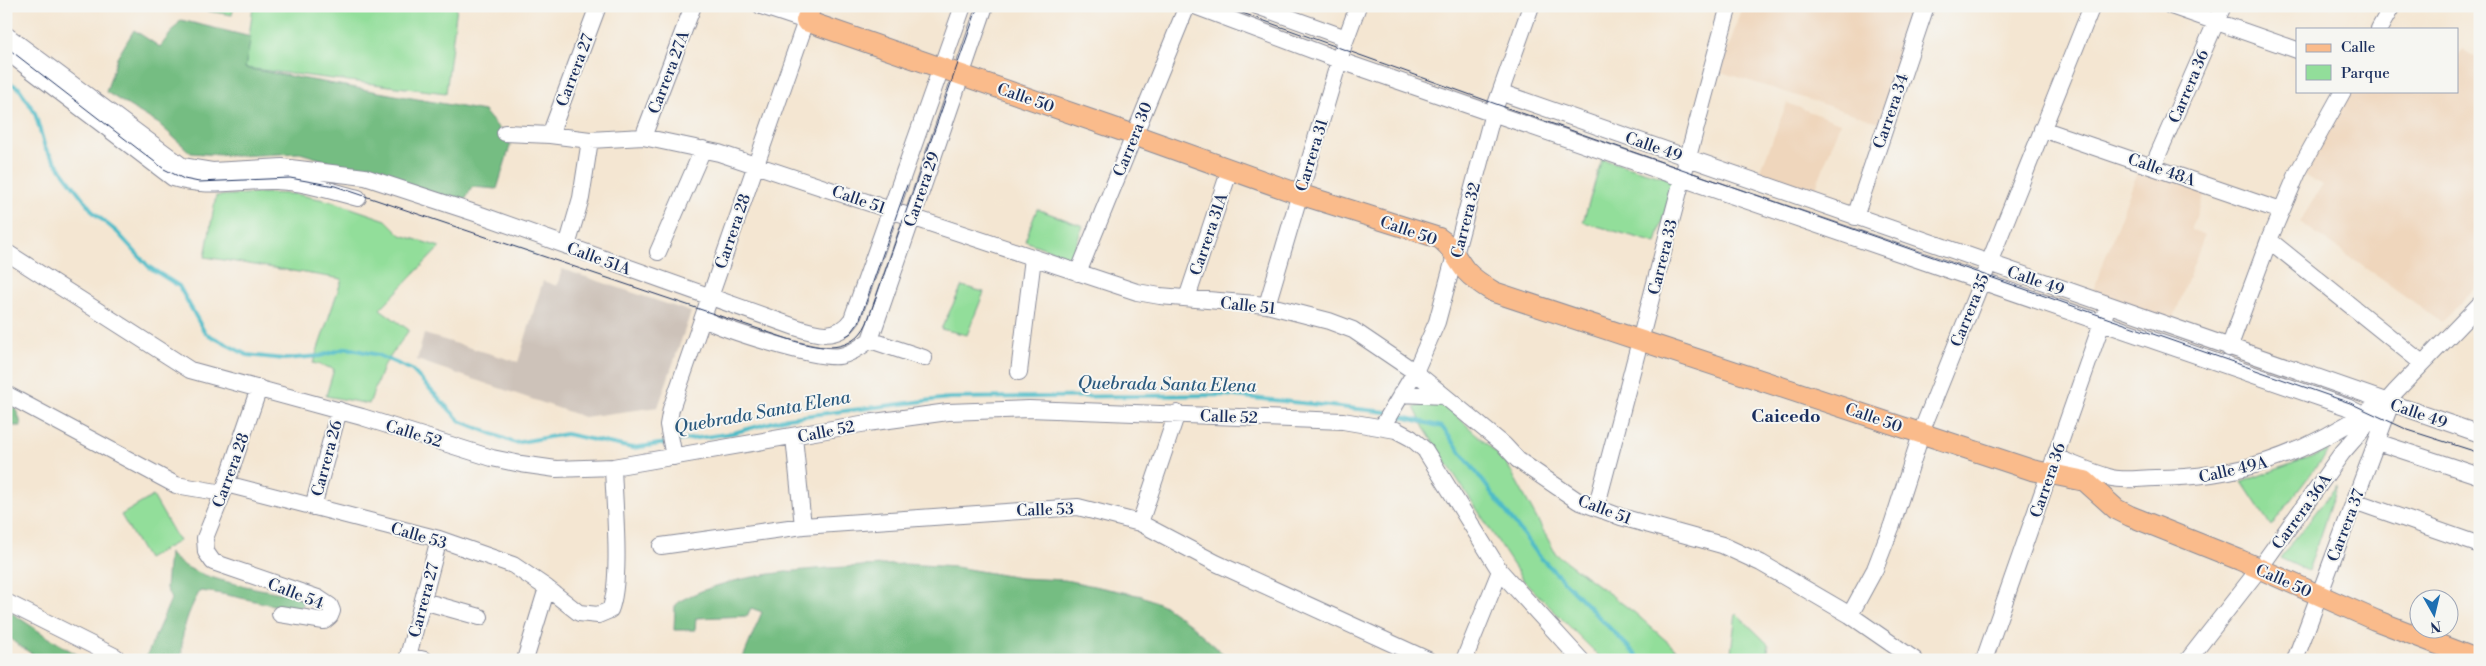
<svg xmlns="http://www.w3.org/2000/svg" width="2486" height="666" viewBox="0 0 2486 666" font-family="'Libre Bodoni',serif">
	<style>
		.built { fill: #efd6bc }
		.industrial { fill: #cdc2b9 }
		.green { fill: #92de9a; stroke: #56867c }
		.forest { fill: #75bd82; stroke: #487670 }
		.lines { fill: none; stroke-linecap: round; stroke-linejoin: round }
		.stream { stroke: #4dbbc7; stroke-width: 4 }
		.minor-casing { stroke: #888a98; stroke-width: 18 }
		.major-casing { stroke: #888a98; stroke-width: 22 }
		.minor { stroke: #fff; stroke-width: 16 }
		.major { stroke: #fabb8b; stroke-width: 20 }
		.tram { stroke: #1b2f5e; stroke-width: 1 }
		.labels { text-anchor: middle; stroke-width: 4; stroke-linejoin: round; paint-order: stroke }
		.street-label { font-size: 16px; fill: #1b2f5e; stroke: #f6f6f2 }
		.water-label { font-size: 18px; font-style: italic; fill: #2a597e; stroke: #f6f6f2 }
		.neighbourhood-label { font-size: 18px; font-weight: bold; fill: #1b2f5e; stroke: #f6f6f2 }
	</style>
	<rect width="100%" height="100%" fill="#f6f6f2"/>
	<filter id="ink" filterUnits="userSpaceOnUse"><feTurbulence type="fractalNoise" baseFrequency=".02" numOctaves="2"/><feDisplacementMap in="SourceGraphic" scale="10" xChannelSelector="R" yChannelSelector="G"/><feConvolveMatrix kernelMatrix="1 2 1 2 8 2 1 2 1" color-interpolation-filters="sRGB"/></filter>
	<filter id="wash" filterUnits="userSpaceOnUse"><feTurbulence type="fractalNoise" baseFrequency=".0096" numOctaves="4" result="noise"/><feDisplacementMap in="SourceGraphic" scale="20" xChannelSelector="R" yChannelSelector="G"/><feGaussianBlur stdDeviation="1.12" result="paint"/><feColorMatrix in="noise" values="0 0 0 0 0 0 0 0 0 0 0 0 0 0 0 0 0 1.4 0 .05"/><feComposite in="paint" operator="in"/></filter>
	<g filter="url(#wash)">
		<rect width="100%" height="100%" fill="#f4e6d2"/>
		<path class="built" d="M 1742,6 L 1917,6 L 1879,122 L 1721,72 Z
			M 2463,49 L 2480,60 L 2480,284 L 2442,322 L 2300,222 L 2322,185 L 2304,175 L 2350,91 L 2457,91 L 2457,58 Z
			M 1787,103 L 1840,123 L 1814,193 L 1760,172 Z
			M 2139,168 L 2205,192 L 2191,230 L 2204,236 L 2172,323 L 2092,293 Z"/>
		<path class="industrial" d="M 562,269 L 691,312 L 658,407 L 584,417 L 417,360 L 424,334 L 518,362 L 543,281 L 557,286 Z"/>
		<path class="green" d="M 178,6 L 234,6 L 232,15 Z
			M 253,6 L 457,6 L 446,93 L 245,68 Z
			M 1602,159 L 1674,180 L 1656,243 L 1583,222 Z
			M 260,193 L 296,194 L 334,202 L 386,220 L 401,235 L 440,247 L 380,309 L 409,330 L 383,367 L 369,404 L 326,396 L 334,369 L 313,363 L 342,279 L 205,257 L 216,196 Z
			M 1037,209 L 1083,226 L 1071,258 L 1025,241 Z
			M 962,286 L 984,292 L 967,335 L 941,329 Z
			M 1442,402 L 1506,462 L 1556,554 L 1635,613 L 1688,660 L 1603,660 L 1523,580 L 1424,428 L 1414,407 Z
			M 2329,450 L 2271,526 L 2242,482 Z
			M 2337,485 L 2308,571 L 2280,558 Z
			M 153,496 L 179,541 L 147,559 L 121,515 Z
			M 1736,613 L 1769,645 L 1766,660 L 1730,660 Z"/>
		<path class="forest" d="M 181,20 L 251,37 L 245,68 L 484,111 L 511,143 L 497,189 L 472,187 L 464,202 L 300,153 L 236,156 L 191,153 L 159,124 L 106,92 L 117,58 L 134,30 L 160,47 Z
			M 6,400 C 15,404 20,416 21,426 L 11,426 L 6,429 Z
			M 169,553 C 193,582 263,588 300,597 L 303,604 L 300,609 C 266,606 234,594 200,591 C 187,613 180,634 182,660 L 145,660 L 171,599 L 166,588 Z
			M 904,564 L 956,567 L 1020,578 L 1065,580 L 1142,596 L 1163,605 L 1189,623 L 1230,660 L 742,660 L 762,612 L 751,608 L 747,616 L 696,618 L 695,630 L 674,630 L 675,607 L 678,602 C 738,568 835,568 904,564 Z
			M 6,609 L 46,636 L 86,660 L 41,660 L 14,642 L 6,634 Z"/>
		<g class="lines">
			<path class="stream" d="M 6,81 L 19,88 L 35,113 L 45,148 L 94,213 L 117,232 L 149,267 L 179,286 L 205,333 L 247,355 L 284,359 L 320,356 L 347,348 L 378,355 L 412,370 L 460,421 L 515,443 L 566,434 L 632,448 L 667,443
				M 1396,415 L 1442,427 L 1540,557 L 1641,660
				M 676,441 L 733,433 L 787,418 L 949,398 L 1225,395 L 1387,412"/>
		</g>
	</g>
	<g filter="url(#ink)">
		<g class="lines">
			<g class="minor-casing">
				<path id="minor" d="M 1195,6 L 1344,62 L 1485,111
					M 1257,6 L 1346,38
					M 2171,6 L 2297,50
					M 2379,29 L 2392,6
					M 6,35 L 182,166 L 212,171 L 282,167 L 365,177 L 481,215 L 795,327 C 816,334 837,341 852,319 L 963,6
					M 6,51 L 173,178 C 207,189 240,180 275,181 C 304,182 331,191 358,198
					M 1508,95 L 2480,434
					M 1501,116 L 2347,407 L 2363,415
					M 2042,129 L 2281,211
					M 505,133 L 550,135 L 590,140 L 643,137 L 719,153 L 1137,292 L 1160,296 L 1267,305 L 1329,321 L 1353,330 L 1415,372 L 1504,445 L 1518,460 L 1578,501 L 1621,517 L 1722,545 L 1761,563 L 1850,615 L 1915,660
					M 550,135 L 598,6
					M 643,137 L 693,6
					M 2153,166 L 2223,6
					M 1855,217 L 1926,6
					M 2269,240 L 2422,363
					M 567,246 L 581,198 L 590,140
					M 6,252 L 190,370 L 362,417 L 492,458 L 521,464 L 556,469 L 613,467 L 867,423 L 948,412 L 1029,409 L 1343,421 L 1396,430 L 1411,438 L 1425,450 L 1500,571 L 1581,660
					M 658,252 L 703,149
					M 1078,273 L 1187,6
					M 1187,298 L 1230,169
					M 1267,305 L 1344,44 L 1358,6
					M 704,319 C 725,330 818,360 840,356 C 851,354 861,347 870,340 L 985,6
					M 870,340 L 924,358
					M 2229,348 L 2269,240 L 2298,172 L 2343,91
					M 1019,372 L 1033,258
					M 259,388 L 223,493 L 205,538 L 206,552 L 213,562 L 318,598 L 330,606 L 332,611 L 330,616 L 324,621 L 280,614
					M 6,394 L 176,485 L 223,493
					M 1401,394 L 1444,396
					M 1382,427 L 1415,372 L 1437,322 L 1493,113 L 1531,6
					M 794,437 L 803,526
					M 2377,442 L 2480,476
					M 674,457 L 668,425 L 671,409 L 806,21 L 761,6
					M 2055,457 C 2073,464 2093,473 2112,478 C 2125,481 2141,478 2155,478 C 2237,478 2301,456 2370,410
					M 226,484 L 439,539 L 513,565 L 547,588 L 579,613 L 598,615 L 610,610 C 622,581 614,502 613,467
					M 2354,501 L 2480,545
					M 313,507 L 339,410
					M 1596,508 C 1641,341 1682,173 1729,6
					M 1140,523 L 1177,413
					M 661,546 L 803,526 L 1078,507 L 1140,523 L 1216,563 L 1428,660
					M 423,601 L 480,617
					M 6,602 L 116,657
					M 1850,615 L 1875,569 L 1892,525 L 1924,425 L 2092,6
					M 408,656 L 425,660
					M 407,660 L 439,539
					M 525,660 L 547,588
					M 1464,660 L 1500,571
					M 1984,660 L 2105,314
					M 2188,660 L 2259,569 L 2342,453 L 2396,391 L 2480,304
					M 2295,660 L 2391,403"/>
			</g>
			<g class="major-casing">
				<path id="major" d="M 811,6 L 806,21 L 1120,130 L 1299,194 L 1439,238 C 1452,246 1456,259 1466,271 C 1474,280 1484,286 1494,292 L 2032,470 L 2085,481 L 2116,509 L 2130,516 L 2240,560 L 2375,620 L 2479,660"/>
			</g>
			<use href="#minor" class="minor"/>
			<use href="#major" class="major"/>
			<path class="tram" d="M 1223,6 L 1496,104 L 2350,403 L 2408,430 L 2480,453
				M 6,47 L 164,169 L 184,179 L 199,182 L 290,178 L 335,186 L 794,341 C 821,349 852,354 867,323 L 978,6
				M 846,336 L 851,333 L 859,322 L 907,185"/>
		</g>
	</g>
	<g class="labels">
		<g class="street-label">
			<text transform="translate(574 70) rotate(-69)" y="6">Carrera 27</text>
			<text transform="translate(668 72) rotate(-69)" y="6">Carrera 27A</text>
			<text transform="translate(2188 86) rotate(-67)" y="6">Carrera 36</text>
			<text transform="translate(1026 97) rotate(19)" y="6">Calle 50</text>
			<text transform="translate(1890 111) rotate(-71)" y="6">Carrera 34</text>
			<text transform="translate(1132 139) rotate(-68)" y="6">Carrera 30</text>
			<text transform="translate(1654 146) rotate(19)" y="6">Calle 49</text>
			<text transform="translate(1311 155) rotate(-73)" y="6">Carrera 31</text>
			<text transform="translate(2162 169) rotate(19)" y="6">Calle 48A</text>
			<text transform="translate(921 189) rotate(-71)" y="6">Carrera 29</text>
			<text transform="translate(859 199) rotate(19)" y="6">Calle 51</text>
			<text transform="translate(1465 220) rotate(-76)" y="6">Carrera 32</text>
			<text transform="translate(1409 230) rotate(19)" y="6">Calle 50</text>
			<text transform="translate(732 231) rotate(-71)" y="6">Carrera 28</text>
			<text transform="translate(1208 234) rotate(-71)" y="6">Carrera 31A</text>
			<text transform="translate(1662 257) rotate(-76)" y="6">Carrera 33</text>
			<text transform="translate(599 258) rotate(20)" y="6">Calle 51A</text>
			<text transform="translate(2036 280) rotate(19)" y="6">Calle 49</text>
			<text transform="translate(1248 305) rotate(6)" y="6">Calle 51</text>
			<text transform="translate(1969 310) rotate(-68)" y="6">Carrera 35</text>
			<text transform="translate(2419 413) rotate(19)" y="6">Calle 49</text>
			<text transform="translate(1229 416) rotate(2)" y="6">Calle 52</text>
			<text transform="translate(1874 417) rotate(19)" y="6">Calle 50</text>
			<text transform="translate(826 431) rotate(-11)" y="6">Calle 52</text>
			<text transform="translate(414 433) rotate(17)" y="6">Calle 52</text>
			<text transform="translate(326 458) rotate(-75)" y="6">Carrera 26</text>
			<text transform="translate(2233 469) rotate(-13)" y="6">Calle 49A</text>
			<text transform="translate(230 470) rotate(-70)" y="6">Carrera 28</text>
			<text transform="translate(2047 480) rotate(-71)" y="6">Carrera 36</text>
			<text transform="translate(1045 509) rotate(-2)" y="6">Calle 53</text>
			<text transform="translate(1605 509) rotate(21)" y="6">Calle 51</text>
			<text transform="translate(2301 511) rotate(-54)" y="6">Carrera 36A</text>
			<text transform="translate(2345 525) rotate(-69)" y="6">Carrera 37</text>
			<text transform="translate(419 535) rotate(16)" y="6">Calle 53</text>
			<text transform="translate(2284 580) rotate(24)" y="6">Calle 50</text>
			<text transform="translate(296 593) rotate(21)" y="6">Calle 54</text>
			<text transform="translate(423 600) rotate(-75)" y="6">Carrera 27</text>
		</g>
		<g class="water-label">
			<text transform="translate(1167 384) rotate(1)" y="6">Quebrada Santa Elena</text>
			<text transform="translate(762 412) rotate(-10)" y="6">Quebrada Santa Elena</text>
		</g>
		<g class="neighbourhood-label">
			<text x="1786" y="422">Caicedo</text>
		</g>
	</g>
	<rect width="2486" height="666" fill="none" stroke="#f6f6f2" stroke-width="25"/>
	<rect x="2296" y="28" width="162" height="65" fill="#f6f6f2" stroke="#9ea6b7"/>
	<rect x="2306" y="44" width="25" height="8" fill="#fabb8b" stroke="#9ea6b7"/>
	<text x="2341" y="52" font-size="15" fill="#1b2f5e">Calle</text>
	<rect x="2306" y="65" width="25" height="15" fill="#92de9a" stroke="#9ea6b7"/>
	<text x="2341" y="78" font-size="15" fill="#1b2f5e">Parque</text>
	<g transform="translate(2434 614) rotate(172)"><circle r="24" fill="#f6f6f2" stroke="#9ea6b7"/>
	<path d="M0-4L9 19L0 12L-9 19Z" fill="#1f6fb2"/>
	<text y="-8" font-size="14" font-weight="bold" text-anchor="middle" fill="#1b2f5e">N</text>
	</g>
</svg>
